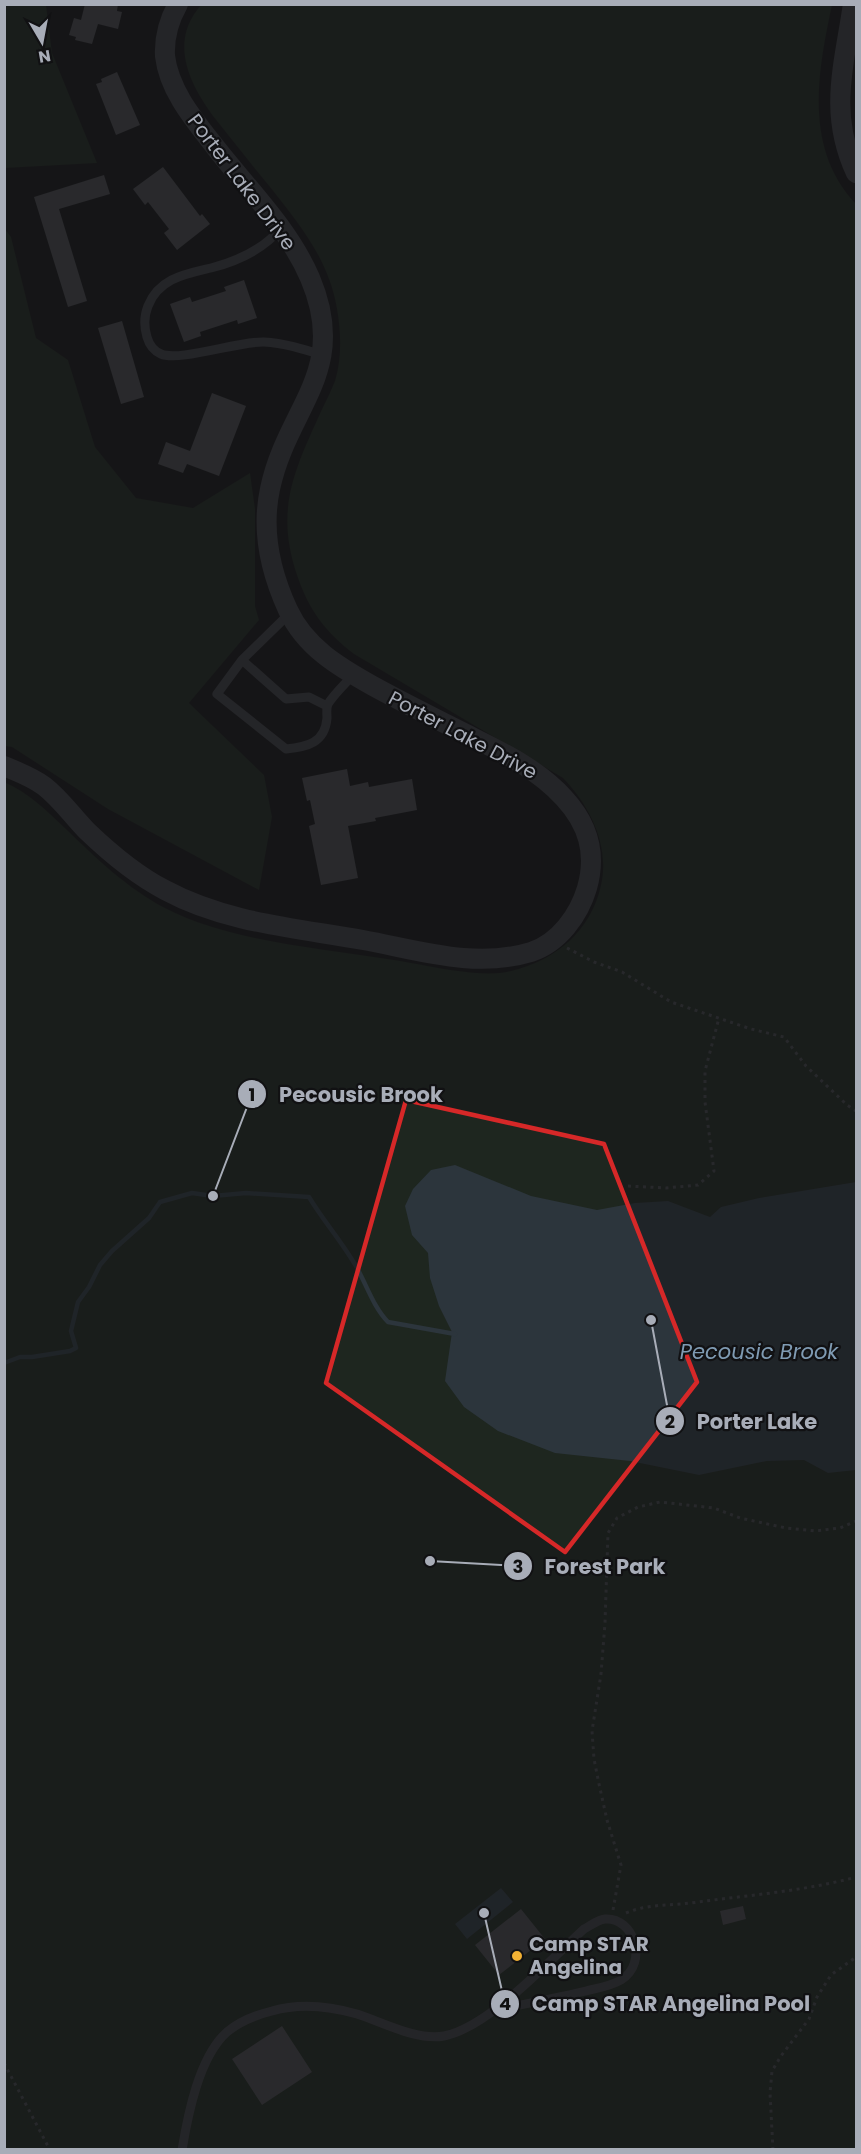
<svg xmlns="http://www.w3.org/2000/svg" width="861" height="2154" viewBox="0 0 861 2154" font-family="Poppins,sans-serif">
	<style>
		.green { fill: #1e261f }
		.water { fill: #2c353c }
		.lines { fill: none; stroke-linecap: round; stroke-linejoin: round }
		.stream { stroke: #2c353c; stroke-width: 4.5 }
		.building { fill: #404145 }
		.path { stroke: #3d3f44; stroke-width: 3; stroke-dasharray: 3 4.5; stroke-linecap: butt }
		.lane { stroke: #37383d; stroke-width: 9 }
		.street { stroke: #37383d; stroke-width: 20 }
		.marked { fill: none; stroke: #d62828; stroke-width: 4.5; stroke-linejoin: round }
		.poi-dot { fill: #f2b134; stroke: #111113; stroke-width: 2 }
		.labels { text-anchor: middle; stroke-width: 4.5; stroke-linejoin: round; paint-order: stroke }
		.street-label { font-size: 20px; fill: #a8adb8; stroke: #111113 }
		.poi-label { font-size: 20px; font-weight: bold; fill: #a8adb8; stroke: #111113; text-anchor: start }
		.water-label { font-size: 21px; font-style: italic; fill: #7f9bb3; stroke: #111113 }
		.leader { fill: none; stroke: #a8adb8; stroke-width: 2 }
		.callout-dot { fill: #a8adb8; stroke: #111113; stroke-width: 2 }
		.mark-label { font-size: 18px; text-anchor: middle; font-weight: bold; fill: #111 }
		.callout-label { font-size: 21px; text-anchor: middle; font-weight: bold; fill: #a8adb8; stroke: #111113; stroke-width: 4.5; stroke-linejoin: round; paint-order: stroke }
	</style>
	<rect width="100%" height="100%" fill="#161618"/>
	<path class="green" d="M 5,4 L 46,5 L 52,53 L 97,163 L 5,168 Z
		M 202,4 L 832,5 C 818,71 803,148 856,204 L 856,2149 L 5,2149 L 4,782 C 28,792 47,811 66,829 C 96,858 127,888 165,908 C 231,942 321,948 394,960 C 427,965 480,979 511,971 C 556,960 591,931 601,885 C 610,846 590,806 563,778 L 354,654 C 326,633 308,609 297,575 C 276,513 292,475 318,418 C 323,406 330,394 335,381 C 342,358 341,332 337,309 C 329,260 300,225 270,187 C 251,164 232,140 213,116 C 189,83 168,41 202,4 Z
		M 4,228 L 11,237 L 36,338 L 68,360 L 95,447 L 136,498 L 193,508 L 250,473 L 255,509 L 255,606 L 259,620 L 189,703 L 264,775 L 272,817 L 259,890 L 108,809 L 12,747 L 5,746 Z"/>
	<path class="water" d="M 455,1165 L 531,1196 L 597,1210 L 635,1203 L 668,1201 L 710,1217 L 721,1207 L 759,1198 L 856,1182 L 856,1470 L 828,1473 L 804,1460 L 767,1461 L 699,1475 L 630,1461 L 555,1453 L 498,1431 L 464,1407 L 445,1381 L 452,1332 L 439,1306 L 430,1278 L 428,1253 L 412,1235 L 405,1206 L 413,1189 L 431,1170 Z
		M 501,1888 L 513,1902 L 467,1939 L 455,1924 Z"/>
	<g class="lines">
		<path class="stream" d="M 4,1363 L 20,1357 L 32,1357 L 70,1351 L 76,1348 L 71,1331 L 78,1302 L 89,1287 L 100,1265 L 112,1251 L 149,1218 L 160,1202 L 192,1193 L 213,1196 L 246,1193 L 309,1197 C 324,1222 343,1243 357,1268 C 367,1286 374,1308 388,1322 L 455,1334"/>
	</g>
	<path class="building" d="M 85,4 L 118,4 L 117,11 L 122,12 L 118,29 L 98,24 L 92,44 L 75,40 L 76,37 L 69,35 L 74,18 L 81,20 Z
		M 117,72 L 140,125 L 116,135 L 96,84 L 102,82 L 101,79 Z
		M 163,167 L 200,216 L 202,214 L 210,224 L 177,250 L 164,233 L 169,229 L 148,202 L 145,205 L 133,189 Z
		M 104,175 L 110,194 L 59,209 L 87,301 L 68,307 L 34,197 Z
		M 244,280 L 257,318 L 238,324 L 237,320 L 200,332 L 201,336 L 184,342 L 170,304 L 190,297 L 192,302 L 226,291 L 224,287 Z
		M 122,321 L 144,397 L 121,404 L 98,328 Z
		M 212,393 L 246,406 L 219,476 L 187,464 L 183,473 L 158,464 L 166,442 L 190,451 Z
		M 347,769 L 350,786 L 368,782 L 369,787 L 412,779 L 417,810 L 375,818 L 376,821 L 348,826 L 358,878 L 321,885 L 309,826 L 315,824 L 310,800 L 307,801 L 302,778 Z
		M 743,1906 L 746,1919 L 723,1925 L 720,1911 Z
		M 521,1909 L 545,1939 L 499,1975 L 475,1945 Z
		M 282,2026 L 312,2072 L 262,2105 L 232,2059 Z"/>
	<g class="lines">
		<path class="path" d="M 567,948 L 594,962 L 622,972 L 671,1002 L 751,1029 L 784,1037 L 806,1066 L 847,1105 L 856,1111
			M 628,1186 L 666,1188 L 698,1185 L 714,1171 L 705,1102 L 705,1071 L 719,1018
			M 613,1910 L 621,1865 L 607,1820 L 599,1784 L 594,1759 L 592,1731 L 601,1674 L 605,1623 L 608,1533 L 617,1518 L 638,1507 L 660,1502 L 714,1508 L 740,1518 L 786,1528 L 815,1531 L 840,1528 L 856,1521
			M 626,1913 C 650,1903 673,1906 698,1902 C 750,1895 805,1891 856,1877
			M 4,2063 L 50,2150
			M 773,2150 L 770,2093 L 772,2071 L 781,2056 L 809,2019 L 817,1997 L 831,1975 L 856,1957"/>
		<path class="lane" d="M 281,228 C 264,249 238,261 211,268 C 186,274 159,278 148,306 C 144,316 144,327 147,337 C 149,344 154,351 161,354 C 179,362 239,341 264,342 C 284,343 303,349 322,355
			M 242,660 L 289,614
			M 327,706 L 309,697 L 286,699 L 242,660 L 217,694 L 286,749 C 307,747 325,743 327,718 C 327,714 326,708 328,704 C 334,694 345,684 353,675
			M 182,2150 C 188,2114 199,2057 227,2032 C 240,2021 256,2015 272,2011 C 299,2003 329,2006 357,2014 C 382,2022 417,2041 444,2036 C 489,2027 549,1961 584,1929 C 590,1926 597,1920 605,1919 C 634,1917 649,1963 621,1980 C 611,1986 598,1988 586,1991 C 556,1998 526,2004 495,2010"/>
		<path class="street" d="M 853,4 C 844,66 828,113 856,173
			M 4,766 C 18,772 32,777 44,786 C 61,799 73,817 87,831 C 111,854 136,875 165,890 C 226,923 297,928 363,940 C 418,950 475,969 531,952 C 559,943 579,915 587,888 C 597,853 588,824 564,798 C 538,769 502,752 468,735 C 436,719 404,703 373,686 C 339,667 305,647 288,610 C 270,571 261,531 270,489 C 287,407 350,372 310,278 C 289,229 249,190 216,148 C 195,121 169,91 165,56 C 164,37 169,20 178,4"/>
	</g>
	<path d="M0 0H861V2154H0ZM 406,1100 L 604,1144 L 697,1382 L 565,1552 L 326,1383 Z" fill="#161618" fill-opacity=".55" fill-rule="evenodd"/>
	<path class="marked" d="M 406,1100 L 604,1144 L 697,1382 L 565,1552 L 326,1383 Z"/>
	<circle class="poi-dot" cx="517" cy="1956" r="6"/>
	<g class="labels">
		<g class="street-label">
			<text transform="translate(242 182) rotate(53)" y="7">Porter Lake Drive</text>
			<text transform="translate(463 735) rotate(28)" y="7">Porter Lake Drive</text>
		</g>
		<g class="poi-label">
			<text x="529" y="1951">Camp STAR<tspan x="529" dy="23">Angelina</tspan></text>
		</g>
		<g class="water-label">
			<text x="759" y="1359">Pecousic Brook</text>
		</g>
	</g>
	<path class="leader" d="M213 1196L252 1094M651 1320L670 1421M430 1561L518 1566M484 1913L505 2004"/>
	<g class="callout-dot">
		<circle cx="213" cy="1196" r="6"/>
		<circle cx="651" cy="1320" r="6"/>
		<circle cx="430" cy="1561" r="6"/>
		<circle cx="484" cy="1913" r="6"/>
		<circle cx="252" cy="1094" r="15"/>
		<circle cx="670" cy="1421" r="15"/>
		<circle cx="518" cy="1566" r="15"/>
		<circle cx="505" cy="2004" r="15"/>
	</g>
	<g class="mark-label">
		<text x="252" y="1101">1</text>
		<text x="670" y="1428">2</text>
		<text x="518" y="1573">3</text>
		<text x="505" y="2010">4</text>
	</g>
	<g class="callout-label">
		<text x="361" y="1102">Pecousic Brook</text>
		<text x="757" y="1429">Porter Lake</text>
		<text x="605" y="1574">Forest Park</text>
		<text x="671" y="2011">Camp STAR Angelina Pool</text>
	</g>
	<rect width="861" height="2154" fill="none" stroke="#a8adb8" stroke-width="12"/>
	<g transform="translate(42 42) rotate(170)" stroke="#111113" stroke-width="4.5" paint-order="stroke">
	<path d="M0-4.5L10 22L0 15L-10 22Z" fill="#a8adb8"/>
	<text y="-9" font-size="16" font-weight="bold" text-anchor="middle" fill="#a8adb8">N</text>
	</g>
</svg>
